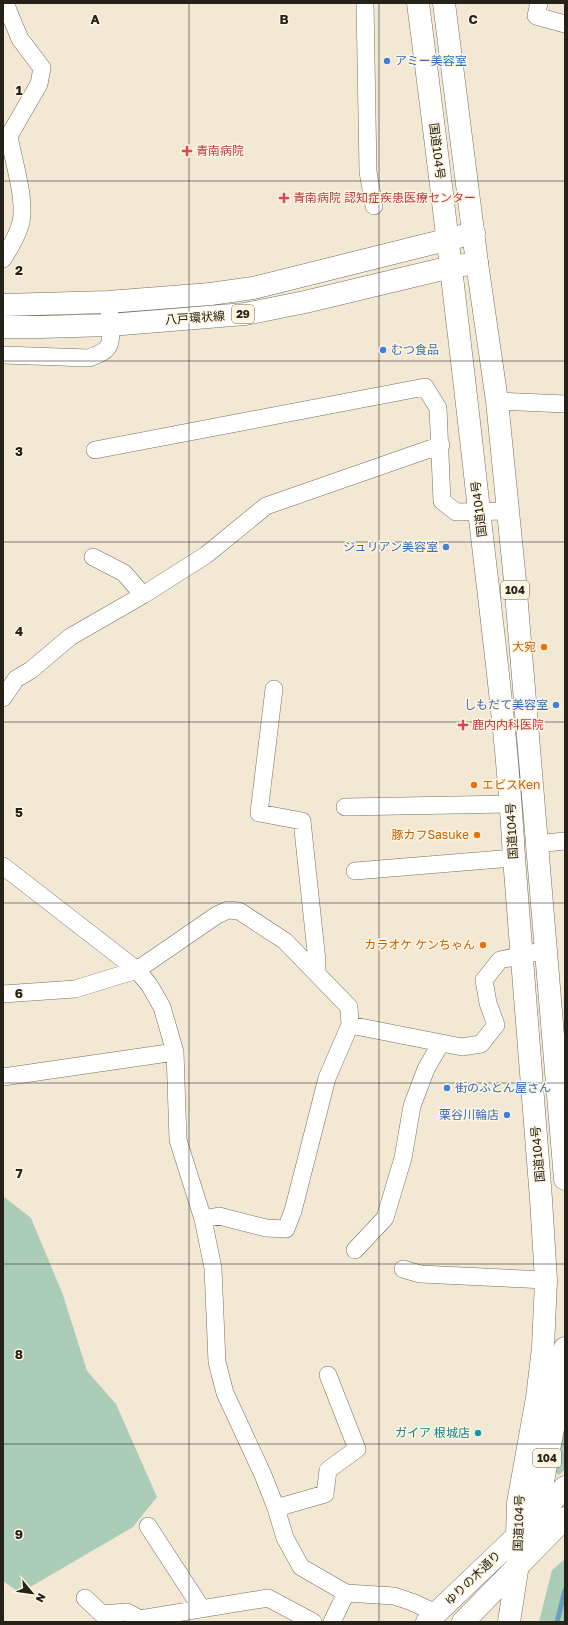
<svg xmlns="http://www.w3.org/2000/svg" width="568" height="1625" viewBox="0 0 568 1625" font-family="'Golos Text','Noto Sans JP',sans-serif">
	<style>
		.green { fill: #abcdb8 }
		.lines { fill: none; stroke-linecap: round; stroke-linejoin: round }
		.stream { stroke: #6d9ebe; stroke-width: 5 }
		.minor-casing { stroke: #776f5d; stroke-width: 18 }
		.tertiary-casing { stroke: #776f5d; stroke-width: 23 }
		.primary-casing { stroke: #776f5d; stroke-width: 23 }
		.trunk-casing { stroke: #776f5d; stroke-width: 23 }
		.minor { stroke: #fff; stroke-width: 17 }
		.tertiary { stroke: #fff; stroke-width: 22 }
		.primary { stroke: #fff; stroke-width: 22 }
		.trunk { stroke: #fff; stroke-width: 22 }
		.grid { fill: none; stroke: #25221a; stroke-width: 1; stroke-opacity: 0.55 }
		.shop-dot { fill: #3f7fe0; stroke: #fff6e1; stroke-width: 1.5 }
		.health-dot { fill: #e0444e; stroke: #fff6e1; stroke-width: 1.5 }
		.food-dot { fill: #e8710a; stroke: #fff6e1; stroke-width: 1.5 }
		.culture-dot { fill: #0f9aa8; stroke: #fff6e1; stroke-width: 1.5 }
		.labels { text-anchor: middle; stroke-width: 3; stroke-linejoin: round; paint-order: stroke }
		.shield { fill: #fff6e1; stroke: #666256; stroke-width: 1 }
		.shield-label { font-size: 11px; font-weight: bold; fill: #25221a }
		.shop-label { font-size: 12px; fill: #366cbe; stroke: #fff6e1; text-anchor: start }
		.health-label { font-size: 12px; fill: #be3a42; stroke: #fff6e1; text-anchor: start }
		.street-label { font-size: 12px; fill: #25221a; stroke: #fff6e1 }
		.food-label { font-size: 12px; fill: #c56008; stroke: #fff6e1; text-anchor: end }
		.culture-label { font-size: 12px; fill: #0d838f; stroke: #fff6e1; text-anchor: end }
		.grid-label { font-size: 13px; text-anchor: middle; font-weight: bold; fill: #25221a; stroke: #fff6e1; stroke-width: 3; stroke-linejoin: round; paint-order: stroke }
	</style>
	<rect width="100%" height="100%" fill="#f2e8d4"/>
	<path class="green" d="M 3,1196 L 31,1218 L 63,1295 L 87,1371 L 116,1404 L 157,1497 L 133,1527 L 20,1593 L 3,1581 Z
		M 565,1421 L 565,1469 L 559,1475 L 555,1472 Z
		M 565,1559 L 565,1622 L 539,1622 L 552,1570 Z"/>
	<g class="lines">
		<path class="stream" d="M 557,1622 L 565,1590"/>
		<g class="minor-casing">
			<path id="minor" d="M 365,3 L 368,172 L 374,206
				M 539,3 L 536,16 L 565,24
				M 3,259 C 10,248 18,235 21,222 C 26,199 13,160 9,136 L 39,84 L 42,68 L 20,39 L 5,3
				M 3,355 L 89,358 C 96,355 104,353 108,347 C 114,337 109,313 108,302
				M 497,401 L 565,404
				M 95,450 L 425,387 L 438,408 L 442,501 L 456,512 L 507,511
				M 93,557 L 124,573 L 143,595
				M 274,689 L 259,813 L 302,821 L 317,961 L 316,973
				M 3,698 L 16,679 L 31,670 L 70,637 L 143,595 L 206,555 L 266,506 L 441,445
				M 345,807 L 511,804
				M 536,844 L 565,841
				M 3,866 L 137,970 L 150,986 L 162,1007 L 175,1052 L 178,1140 L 203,1219 L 213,1268 L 217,1362 L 225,1393 L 263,1475 L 276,1508 L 285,1538 L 301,1567 L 346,1593 L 394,1596 L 412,1602 L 436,1613
				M 355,871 L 514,858
				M 3,994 L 75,989 L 137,970 L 217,915 L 228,910 L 239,911 L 285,941 L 349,1007 L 350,1025 L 327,1078 L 293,1211 L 286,1229 L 266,1228 L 219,1216 L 203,1219
				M 350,1025 L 462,1047 L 481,1044 L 496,1025 L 488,1003 L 484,980 L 500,960 L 546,950
				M 3,1077 L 175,1052
				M 355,1250 L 385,1218 L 403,1158 L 412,1106 L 426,1069 L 441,1043
				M 403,1269 L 420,1274 L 546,1280
				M 276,1508 L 325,1494 L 328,1470 L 357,1449 L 328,1375
				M 148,1526 L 202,1609
				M 85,1598 L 102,1614 L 127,1612 L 140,1619 L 268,1598 L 313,1622
				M 332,1622 L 346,1593"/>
		</g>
		<g class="tertiary-casing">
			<path id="tertiary" d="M 427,1622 L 536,1518 L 565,1487
				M 463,1622 L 565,1518"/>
		</g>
		<g class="primary-casing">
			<path id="primary" d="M 3,305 L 108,302 L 210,294 L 253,288 L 474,233
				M 3,327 L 40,327 L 110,325 L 245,314 L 305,302 L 451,267 L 477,263"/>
		</g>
		<g class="trunk-casing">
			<path id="trunk" d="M 418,3 C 440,172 460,341 479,510 C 492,626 508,742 514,858 L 541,1199 L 546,1280 L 543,1348 L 537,1398 L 518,1503 L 517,1536 L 518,1564
				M 444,3 L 477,263 L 497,401 L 515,581 L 565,1179
				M 509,1622 L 518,1564 L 536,1518 L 556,1413 L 565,1348"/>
		</g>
		<use href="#minor" class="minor"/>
		<use href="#tertiary" class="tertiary"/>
		<use href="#primary" class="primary"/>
		<use href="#trunk" class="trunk"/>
	</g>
	<path class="grid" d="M 189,3 L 189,1622M 379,3 L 379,1622M 3,181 L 565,181M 3,361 L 565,361M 3,542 L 565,542M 3,722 L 565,722M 3,903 L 565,903M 3,1083 L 565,1083M 3,1264 L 565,1264M 3,1444 L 565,1444"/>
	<g class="shop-dot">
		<circle cx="387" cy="61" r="4"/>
		<circle cx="383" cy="350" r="4"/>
		<circle cx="446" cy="547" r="4"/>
		<circle cx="556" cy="705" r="4"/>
		<circle cx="447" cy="1088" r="4"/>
		<circle cx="507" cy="1115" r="4"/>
	</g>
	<g class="health-dot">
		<path d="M185 145h4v4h4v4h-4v4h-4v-4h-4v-4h4z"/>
		<path d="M282 192h4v4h4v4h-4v4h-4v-4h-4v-4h4z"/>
		<path d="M461 719h4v4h4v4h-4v4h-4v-4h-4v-4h4z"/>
	</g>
	<g class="food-dot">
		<circle cx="544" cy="647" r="4"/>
		<circle cx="474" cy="785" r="4"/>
		<circle cx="477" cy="835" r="4"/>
		<circle cx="483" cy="945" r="4"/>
	</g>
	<circle class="culture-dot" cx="478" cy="1433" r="4"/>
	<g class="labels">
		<g class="shield">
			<rect x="232" y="305" width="22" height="18" rx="3"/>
			<rect x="501" y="581" width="28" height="18" rx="3"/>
			<rect x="533" y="1449" width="28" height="18" rx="3"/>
		</g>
		<g class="shield-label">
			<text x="243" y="318">29</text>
			<text x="515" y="594">104</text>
			<text x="547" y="1462">104</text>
		</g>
		<g class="shop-label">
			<text x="395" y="65">アミー美容室</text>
			<text x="391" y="354">むつ食品</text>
			<text x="438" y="551" text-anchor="end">ジュリアン美容室</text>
			<text x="548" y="709" text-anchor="end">しもだて美容室</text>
			<text x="455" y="1092">街のふとん屋さん</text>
			<text x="499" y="1119" text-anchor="end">栗谷川輪店</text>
		</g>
		<g class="health-label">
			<text x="196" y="155">青南病院</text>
			<text x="293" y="202">青南病院 認知症疾患医療センター</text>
			<text x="472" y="729">鹿内内科医院</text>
		</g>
		<g class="street-label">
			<text transform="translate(437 151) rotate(83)" y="4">国道104号</text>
			<text transform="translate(195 318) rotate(-4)" y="4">八戸環状線</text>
			<text transform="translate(479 509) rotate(-97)" y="4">国道104号</text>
			<text transform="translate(512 831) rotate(-93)" y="4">国道104号</text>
			<text transform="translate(538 1154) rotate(-95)" y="4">国道104号</text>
			<text transform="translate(519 1523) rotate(-88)" y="4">国道104号</text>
			<text transform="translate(473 1578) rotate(-44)" y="4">ゆりの木通り</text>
		</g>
		<g class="food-label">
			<text x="536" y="651">大宛</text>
			<text x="482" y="789" text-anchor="start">エビスKen</text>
			<text x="469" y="839">豚カフSasuke</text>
			<text x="475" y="949">カラオケ ケンちゃん</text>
		</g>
		<g class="culture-label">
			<text x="470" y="1437">ガイア 根城店</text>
		</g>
	</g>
	<g class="grid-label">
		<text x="95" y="24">A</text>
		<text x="284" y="24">B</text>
		<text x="473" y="24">C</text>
		<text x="19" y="95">1</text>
		<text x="19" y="275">2</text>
		<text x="19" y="456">3</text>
		<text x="19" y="636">4</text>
		<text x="19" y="817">5</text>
		<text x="19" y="998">6</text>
		<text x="19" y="1178">7</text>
		<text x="19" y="1359">8</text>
		<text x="19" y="1539">9</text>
	</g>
	<rect width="568" height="1625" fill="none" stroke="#25221a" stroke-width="8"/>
	<g transform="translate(32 1593) rotate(119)" stroke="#fff6e1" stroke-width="3" paint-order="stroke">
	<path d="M0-3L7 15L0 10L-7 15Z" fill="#25221a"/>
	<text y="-6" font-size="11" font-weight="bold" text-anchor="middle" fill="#25221a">N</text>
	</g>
</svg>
